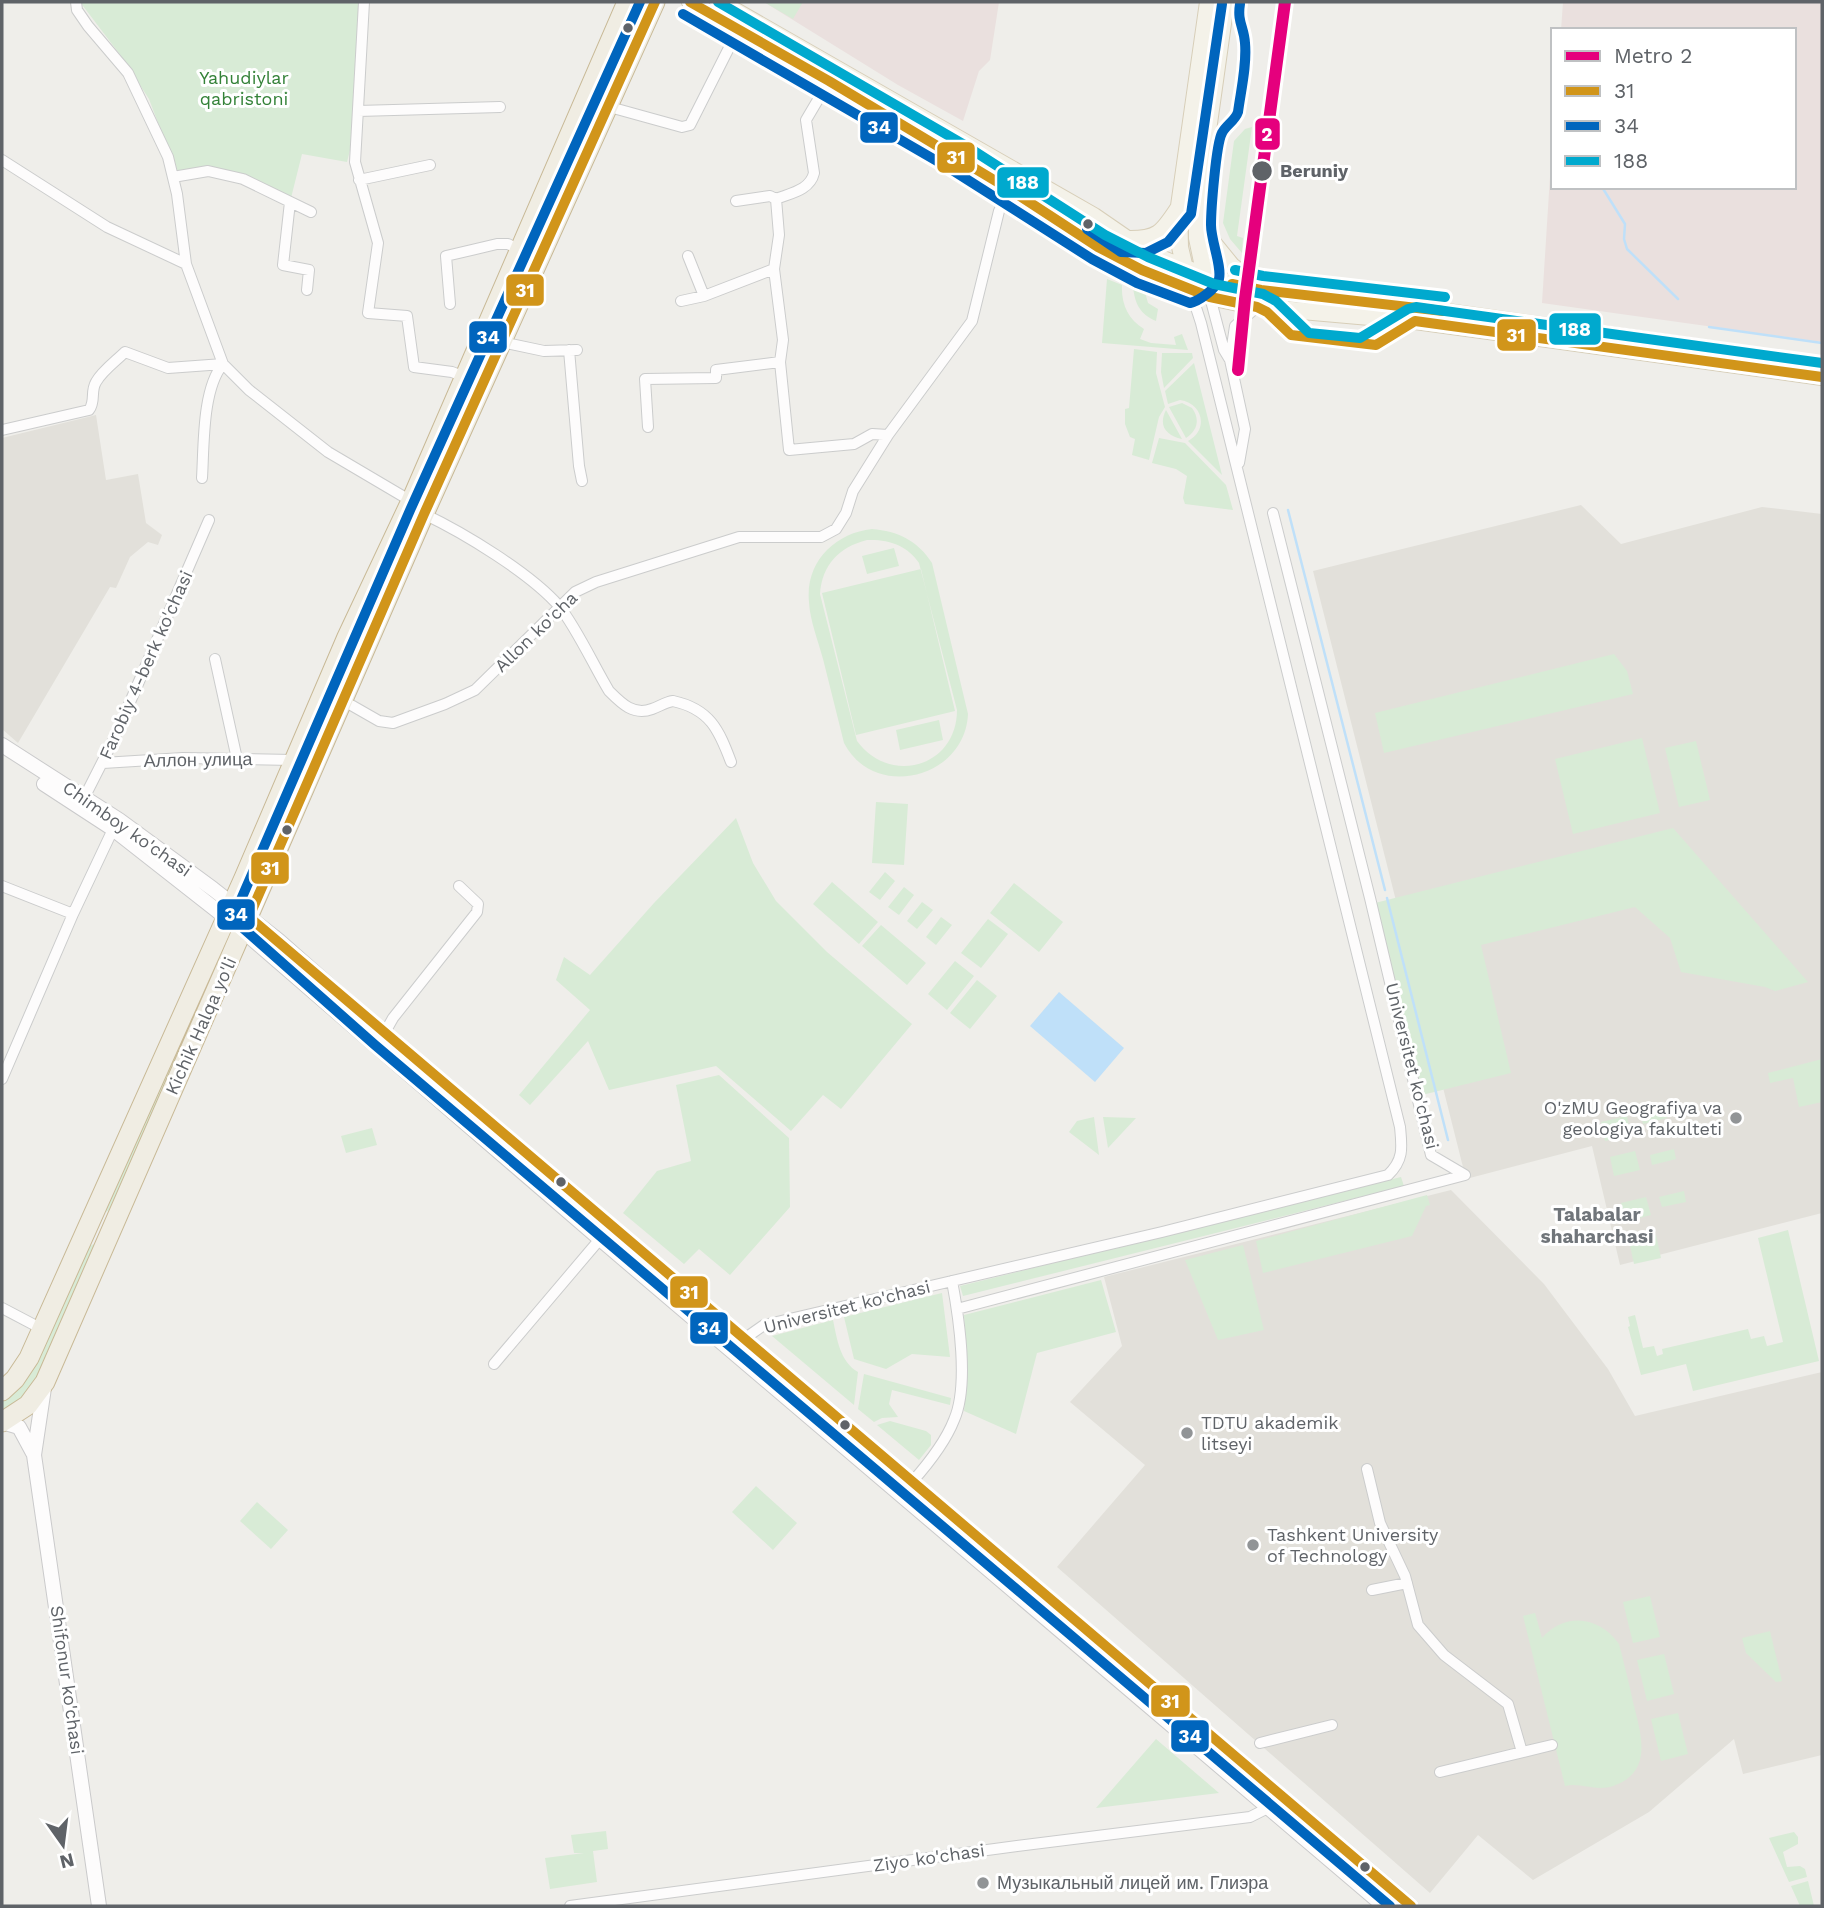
<svg xmlns="http://www.w3.org/2000/svg" width="1824" height="1908" viewBox="0 0 1824 1908" font-family="'Work Sans',sans-serif">
	<style>
		.education { fill: #e2e0da }
		.medical { fill: #eae0de }
		.green { fill: #d8ebd6; fill-rule: evenodd }
		.water { fill: #bfe0f9 }
		.lines { fill: none; stroke-linecap: round; stroke-linejoin: round }
		.stream { stroke: #bfe0f9; stroke-width: 2.5 }
		.street-casing { stroke: #cbcccc; stroke-width: 12 }
		.secondary-casing { stroke: #cacacb; stroke-width: 16 }
		.primary-casing { stroke: #d7ceb8; stroke-width: 18 }
		.highway-casing { stroke: #c8b996; stroke-width: 21 }
		.street { stroke: #fdfcfc; stroke-width: 10 }
		.secondary { stroke: #fdfcfc; stroke-width: 14 }
		.primary { stroke: #f4f2e9; stroke-width: 16 }
		.highway { stroke: #f0ede3; stroke-width: 19 }
		.bus-1-casing { stroke: #fff; stroke-width: 16 }
		.bus-2-casing { stroke: #fff; stroke-width: 16 }
		.bus-3-casing { stroke: #fff; stroke-width: 16 }
		.bus-1 { stroke: #d1951a; stroke-width: 10 }
		.bus-2 { stroke: #0065bd; stroke-width: 10 }
		.bus-3 { stroke: #00a9ce; stroke-width: 10 }
		.metro-1-casing { stroke: #fff; stroke-width: 18 }
		.metro-1 { stroke: #e5007d; stroke-width: 12 }
		.bus-dot { fill: #5f6368; stroke: #fff; stroke-width: 2.5 }
		.poi-dot { fill: #919496; stroke: #fff; stroke-width: 2.5 }
		.labels { text-anchor: middle; stroke-width: 6; stroke-linejoin: round; paint-order: stroke }
		.park-label { font-size: 18px; fill: #348238; stroke: #fff }
		.stop-label { font-size: 18px; font-weight: bold; fill: #5f6368; stroke: #fff; text-anchor: start }
		.street-label { font-size: 18px; fill: #5f6368; stroke: #fff }
		.poi-label { font-size: 18px; fill: #5f6368; stroke: #fff; text-anchor: start }
		.neighbourhood-label { font-size: 19px; font-weight: bold; fill: #70757a; stroke: #fff }
		.line-badge { stroke: #fff; stroke-width: 2.5 }
		.badge-label { font-size: 19px; text-anchor: middle; font-weight: bold; fill: #fff }
	</style>
	<rect width="100%" height="100%" fill="#efeeea"/>
	<path class="education" d="M 96,415 L 106,480 L 138,474 L 146,523 L 162,535 L 158,545 L 148,542 L 130,557 L 116,588 L 110,587 L 18,743 L 2,729 L 2,438 Z
		M 1581,505 L 1621,544 L 1762,507 L 1822,514 L 1822,1213 L 1620,1265 L 1592,1146 L 1466,1179 L 1313,571 Z
		M 1451,1190 L 1544,1284 L 1608,1369 L 1635,1416 L 1822,1372 L 1822,1755 L 1743,1774 L 1734,1739 L 1649,1812 L 1533,1880 L 1478,1835 L 1430,1893 L 1057,1567 L 1145,1465 L 1070,1402 L 1122,1346 L 1104,1277 Z"/>
	<path class="medical" d="M 764,2 L 999,2 L 990,60 L 979,71 L 963,121 L 898,85 Z
		M 1563,2 L 1822,2 L 1822,342 L 1542,303 L 1553,129 L 1553,187 L 1794,187 L 1794,30 L 1561,30 Z"/>
	<path class="green" d="M 80,2 L 359,2 L 353,138 L 347,162 L 302,154 L 291,198 L 240,176 L 177,173 L 149,99 L 121,56 Z
		M 637,2 L 644,2 L 364,634 L 358,631 Z
		M 764,2 L 803,2 L 793,19 Z
		M 1252,127 L 1237,236 L 1243,238 L 1242,253 L 1230,239 L 1223,223 L 1234,141 L 1245,129 Z
		M 1107,279 L 1122,285 C 1121,304 1128,319 1144,329 L 1140,339 L 1151,343 L 1176,345 L 1174,337 L 1182,334 L 1188,350 L 1102,343 Z
		M 1133,287 L 1145,292 L 1148,303 L 1158,309 L 1156,321 C 1140,314 1135,304 1133,287 Z
		M 1134,349 L 1157,352 L 1156,373 L 1165,407 L 1159,417 L 1149,460 L 1132,455 L 1135,439 L 1130,437 L 1125,424 L 1125,409 L 1129,408 Z
		M 1162,353 L 1192,353 L 1193,358 L 1164,388 L 1161,372 Z
		M 1194,363 L 1222,475 L 1188,441 C 1209,430 1203,403 1180,400 L 1168,404 L 1165,391 Z
		M 1182,403 L 1192,408 C 1200,419 1198,430 1186,438 L 1169,407 Z
		M 1166,410 L 1182,439 C 1166,435 1158,426 1166,410 Z
		M 1159,438 L 1185,443 L 1226,485 L 1233,510 L 1185,504 L 1183,498 L 1187,476 L 1176,469 L 1152,463 Z
		M 872,529 C 898,531 918,541 932,563 L 968,714 C 965,779 874,801 844,743 C 837,715 830,687 823,659 C 818,640 810,621 809,602 C 805,562 835,533 872,529 ZM 867,540 C 888,539 907,545 919,563 L 957,710 C 957,767 890,786 857,741 L 820,594 C 822,565 839,547 867,540 Z
		M 894,548 L 899,566 L 867,574 L 862,556 Z
		M 921,569 L 955,711 L 856,735 L 822,593 Z
		M 1614,654 L 1627,671 L 1633,694 L 1384,753 L 1375,713 Z
		M 939,720 L 943,740 L 900,750 L 896,730 Z
		M 1642,738 L 1660,813 L 1573,834 L 1555,759 Z
		M 1696,741 L 1710,800 L 1679,807 L 1665,748 Z
		M 876,802 L 908,804 L 904,865 L 872,863 Z
		M 736,818 L 753,863 L 776,901 L 827,952 L 912,1024 L 841,1109 L 823,1095 L 791,1131 L 716,1066 L 609,1090 L 588,1041 L 530,1105 L 519,1095 L 590,1010 L 556,980 L 564,957 L 590,975 L 654,903 Z
		M 1673,828 L 1808,982 L 1775,991 L 1765,987 L 1681,972 L 1670,938 L 1635,907 L 1481,945 L 1511,1073 L 1422,1095 L 1375,903 Z
		M 885,872 L 895,881 L 880,900 L 869,892 Z
		M 832,882 L 878,922 L 859,944 L 813,904 Z
		M 1014,883 L 1063,922 L 1039,952 L 990,913 Z
		M 904,887 L 914,895 L 899,915 L 888,907 Z
		M 922,902 L 933,910 L 917,929 L 907,921 Z
		M 941,917 L 952,925 L 936,945 L 926,937 Z
		M 988,919 L 1008,934 L 981,968 L 961,953 Z
		M 881,925 L 926,963 L 907,985 L 862,946 Z
		M 219,948 L 225,951 L 109,1210 L 106,1212 L 104,1211 Z
		M 955,961 L 974,976 L 947,1010 L 928,994 Z
		M 977,980 L 997,996 L 970,1029 L 950,1013 Z
		M 1822,1059 L 1822,1102 L 1799,1107 L 1793,1078 L 1770,1083 L 1768,1073 Z
		M 719,1075 L 789,1138 L 790,1207 L 730,1275 L 699,1249 L 684,1264 L 623,1213 L 657,1171 L 691,1161 L 676,1085 Z
		M 1664,1109 L 1667,1118 L 1643,1124 L 1641,1115 Z
		M 1627,1116 L 1631,1135 L 1605,1141 L 1601,1122 Z
		M 1094,1117 L 1099,1155 L 1069,1132 L 1077,1121 Z
		M 1103,1117 L 1136,1118 L 1108,1148 Z
		M 372,1128 L 377,1145 L 346,1153 L 341,1136 Z
		M 1674,1149 L 1676,1159 L 1652,1165 L 1650,1155 Z
		M 1635,1151 L 1640,1170 L 1614,1176 L 1610,1157 Z
		M 1401,1177 L 1404,1186 L 963,1296 L 960,1286 Z
		M 1684,1191 L 1686,1202 L 1662,1207 L 1659,1197 Z
		M 1427,1195 L 1430,1205 L 1426,1206 L 1412,1236 L 1263,1273 L 1256,1241 Z
		M 1646,1197 L 1651,1215 L 1625,1222 L 1621,1203 Z
		M 1788,1230 L 1819,1361 L 1693,1391 L 1686,1364 L 1641,1375 L 1628,1327 L 1630,1326 L 1628,1317 L 1635,1315 L 1643,1348 L 1654,1346 L 1657,1356 L 1663,1354 L 1662,1349 L 1748,1329 L 1751,1339 L 1764,1336 L 1767,1346 L 1783,1342 L 1758,1238 Z
		M 1656,1235 L 1661,1258 L 1634,1264 L 1629,1241 Z
		M 94,1244 L 95,1246 L 37,1379 L 27,1393 L 2,1414 L 2,1402 L 15,1392 L 90,1246 Z
		M 1243,1245 L 1264,1330 L 1218,1340 L 1185,1260 Z
		M 1101,1280 L 1116,1332 L 1037,1353 L 1016,1434 L 964,1411 L 967,1377 L 964,1315 Z
		M 942,1293 L 950,1357 L 912,1354 L 886,1369 L 854,1359 L 844,1317 Z
		M 833,1320 C 837,1339 840,1362 858,1372 L 854,1405 L 772,1336 Z
		M 864,1374 L 951,1398 L 950,1405 L 892,1390 L 889,1404 L 898,1417 L 882,1418 L 874,1422 L 858,1409 Z
		M 890,1421 L 926,1431 L 931,1435 L 931,1445 L 919,1460 L 877,1425 Z
		M 756,1486 L 797,1523 L 773,1550 L 732,1512 Z
		M 257,1502 L 288,1530 L 271,1549 L 240,1521 Z
		M 1650,1596 L 1660,1637 L 1633,1643 L 1623,1602 Z
		M 1535,1613 L 1542,1638 C 1565,1612 1599,1616 1619,1644 C 1624,1663 1629,1683 1633,1702 C 1641,1734 1654,1772 1613,1786 C 1596,1792 1581,1782 1565,1786 L 1523,1616 Z
		M 1770,1631 L 1782,1681 L 1776,1682 L 1746,1653 L 1742,1638 Z
		M 1664,1654 L 1674,1694 L 1647,1701 L 1637,1660 Z
		M 1678,1713 L 1688,1754 L 1661,1761 L 1651,1719 Z
		M 1156,1739 L 1219,1793 L 1096,1808 Z
		M 606,1831 L 608,1849 L 593,1851 L 597,1882 L 550,1889 L 545,1858 L 584,1853 L 574,1853 L 571,1835 Z
		M 1794,1832 L 1798,1837 L 1798,1844 L 1783,1852 L 1787,1867 L 1800,1866 L 1805,1869 L 1807,1877 L 1789,1882 L 1769,1838 Z
		M 1808,1881 L 1814,1906 L 1800,1906 L 1791,1886 Z"/>
	<path class="water" d="M 1059,992 L 1124,1048 L 1095,1082 L 1030,1026 Z"/>
	<g class="lines">
		<path class="stream" d="M 1602,187 L 1625,224 L 1624,239 L 1627,249 L 1678,299
			M 1709,327 L 1822,343
			M 1288,510 L 1385,890
			M 1387,898 L 1448,1140"/>
		<g class="street-casing">
			<path id="street" d="M 76,2 L 77,10 L 88,26 L 128,73 L 168,157 L 177,194 L 186,264 L 223,364 L 249,390 L 328,452 L 411,501
				M 364,2 L 355,162 L 378,243 L 368,313 L 407,316 L 414,367 L 452,372 L 465,377
				M 606,106 L 682,127 L 690,125 L 738,30
				M 358,111 L 500,107
				M 2,160 L 107,227 L 186,264
				M 173,177 L 208,171 L 243,179 L 311,212
				M 359,180 L 430,165
				M 776,199 L 779,235 L 774,269 L 783,340 L 780,362 L 789,450 L 854,444 L 872,434 L 888,435
				M 736,201 L 770,196 L 776,199 C 791,193 810,190 814,173 L 806,120 L 829,81
				M 290,202 L 283,265 L 309,270 L 307,290
				M 688,256 L 704,296
				M 1210,297 L 1224,350 L 1230,360 L 1245,429 L 1239,463
				M 681,301 L 704,296 L 774,269
				M 450,304 L 446,256 L 497,244 L 508,244 L 520,250
				M 501,342 L 544,351 L 577,350
				M 569,350 L 579,466 L 582,481
				M 1230,360 L 1235,326 L 1257,307
				M 648,427 L 645,379 L 716,378 L 716,370 L 780,362
				M 2,430 L 89,410 C 96,401 90,392 96,382 C 102,371 116,361 125,352 L 168,368 L 223,364
				M 202,478 C 204,446 202,389 223,364
				M 424,514 C 464,533 530,573 559,606 C 576,627 594,666 609,691 C 621,703 633,716 652,709 C 660,706 666,702 673,701 C 710,709 719,730 731,762
				M 215,659 L 237,759
				M 344,701 L 379,721 L 393,723 L 445,704 L 475,690 L 575,592 L 596,582 L 739,537 L 821,537 L 836,529 L 846,513 L 853,491 L 888,435 L 972,321 L 999,211 L 1019,173
				M 103,763 L 183,758 L 293,760
				M 82,802 L 114,739 L 209,520
				M 2,886 L 73,914
				M 384,1034 L 393,1018 L 477,912 L 478,904 L 459,886
				M 2,1079 L 73,914 L 115,825
				M 2,1308 L 42,1329
				M 957,1309 L 1465,1175 L 1431,1155 L 1370,898 L 1273,513
				M 732,1352 L 744,1339 L 764,1325 L 1162,1232 L 1388,1175 C 1404,1160 1402,1147 1400,1127 L 1201,323 L 1190,289
				M 494,1364 L 600,1239
				M 1367,1469 L 1380,1523 L 1405,1576 L 1418,1625 L 1444,1655 L 1508,1704 L 1522,1752
				M 912,1482 C 928,1464 945,1443 954,1420 C 969,1386 959,1318 952,1281
				M 1372,1590 L 1407,1583
				M 1260,1743 L 1332,1725
				M 1440,1772 L 1552,1745
				M 570,1906 L 1017,1846 L 1250,1817 L 1268,1808 L 1280,1796"/>
		</g>
		<g class="secondary-casing">
			<path id="secondary" d="M 2,745 L 119,820 L 213,889 L 278,940 L 384,1034 L 1411,1906
				M 44,784 L 113,829 L 243,931 L 600,1239 L 1384,1906
				M 44,1388 L 34,1455 L 99,1906
				M 2,1422 L 19,1427 L 33,1453"/>
		</g>
		<g class="primary-casing">
			<path id="primary" d="M 690,2 L 956,156 L 1098,247 L 1142,270 L 1210,297 L 1257,307 L 1415,321 L 1822,377
				M 720,2 L 1094,216 L 1139,247 L 1163,259 L 1211,278 L 1261,290 L 1419,308 L 1822,365
				M 1197,223 L 1232,266 L 1240,272 L 1274,285
				M 1126,239 C 1158,240 1162,233 1179,207
				M 1186,273 L 1180,247 L 1179,206 L 1208,2
				M 1206,281 L 1197,238 L 1197,209 L 1226,2"/>
		</g>
		<g class="highway-casing">
			<path id="highway" d="M 2,1391 L 15,1379 L 29,1358 L 244,878 L 347,637 L 411,501 L 627,2
				M 2,1422 L 28,1405 L 45,1382 L 424,514 L 655,2"/>
		</g>
		<use href="#street" class="street"/>
		<use href="#secondary" class="secondary"/>
		<use href="#primary" class="primary"/>
		<use href="#highway" class="highway"/>
		<g class="bus-1-casing">
			<path id="bus-1" d="M 655,2 L 424,514 L 249,917 L 1411,1906
				M 690,2 L 829,81 L 1009,189 L 1098,247 L 1142,270 L 1210,297 L 1257,307 L 1267,312 L 1291,335 L 1376,345 L 1415,321 L 1822,377
				M 1232,284 L 1261,290 L 1443,311"/>
		</g>
		<g class="bus-2-casing">
			<path id="bus-2" d="M 640,2 L 411,508 L 236,911 L 236,922 L 375,1045 L 1390,1906
				M 683,14 L 949,168 L 1092,259 L 1137,283 L 1190,303 C 1199,301 1216,289 1219,279 C 1222,266 1211,241 1211,225 C 1211,210 1216,144 1222,133 C 1226,125 1235,121 1238,112 C 1241,90 1247,65 1245,43 C 1244,27 1237,22 1240,4
				M 1087,229 L 1121,252 L 1146,253 L 1168,242 L 1191,214 L 1222,4"/>
		</g>
		<g class="bus-3-casing">
			<path id="bus-3" d="M 718,2 L 963,144 L 1105,235 L 1148,257 L 1214,284 L 1263,294 L 1276,301 L 1309,333 L 1360,338 L 1408,309 L 1416,307 L 1822,363
				M 1235,270 L 1263,276 L 1445,297"/>
		</g>
		<use href="#bus-1" class="bus-1"/>
		<use href="#bus-2" class="bus-2"/>
		<use href="#bus-3" class="bus-3"/>
		<g class="metro-1-casing">
			<path id="metro-1" d="M 1238,370 L 1245,299 L 1285,2"/>
		</g>
		<use href="#metro-1" class="metro-1"/>
	</g>
	<g class="bus-dot">
		<circle cx="628" cy="28" r="6"/>
		<circle cx="1262" cy="171" r="11"/>
		<circle cx="1088" cy="224" r="6"/>
		<circle cx="287" cy="830" r="6"/>
		<circle cx="561" cy="1182" r="6"/>
		<circle cx="845" cy="1425" r="6"/>
		<circle cx="1365" cy="1867" r="6"/>
	</g>
	<g class="poi-dot">
		<circle cx="1736" cy="1118" r="7"/>
		<circle cx="1187" cy="1433" r="7"/>
		<circle cx="1253" cy="1545" r="7"/>
		<circle cx="983" cy="1883" r="7"/>
	</g>
	<g class="labels">
		<g class="park-label">
			<text x="244" y="84">Yahudiylar<tspan x="244" dy="21">qabristoni</tspan></text>
		</g>
		<g class="stop-label">
			<text x="1280" y="177">Beruniy</text>
		</g>
		<g class="street-label">
			<text transform="translate(536 632) rotate(-44)" y="6">Allon ko'cha</text>
			<text transform="translate(146 665) rotate(-66)" y="6">Farobiy 4-berk ko'chasi</text>
			<text transform="translate(198 760) rotate(-1)" y="6">Аллон улица</text>
			<text transform="translate(127 829) rotate(35)" y="6">Chimboy ko'chasi</text>
			<text transform="translate(201 1026) rotate(-66)" y="6">Kichik Halqa yo'li</text>
			<text transform="translate(1412 1066) rotate(76)" y="6">Universitet ko'chasi</text>
			<text transform="translate(847 1307) rotate(-14)" y="6">Universitet ko'chasi</text>
			<text transform="translate(67 1680) rotate(82)" y="6">Shifonur ko'chasi</text>
			<text transform="translate(929 1858) rotate(-8)" y="6">Ziyo ko'chasi</text>
		</g>
		<g class="poi-label">
			<text x="1722" y="1114" text-anchor="end">O'zMU Geografiya va<tspan x="1722" dy="21">geologiya fakulteti</tspan></text>
			<text x="1201" y="1429">TDTU akademik<tspan x="1201" dy="21">litseyi</tspan></text>
			<text x="1267" y="1541">Tashkent University<tspan x="1267" dy="21">of Technology</tspan></text>
			<text x="997" y="1889">Музыкальный лицей им. Глиэра</text>
		</g>
		<g class="neighbourhood-label">
			<text x="1597" y="1221">Talabalar<tspan x="1597" dy="22">shaharchasi</tspan></text>
		</g>
	</g>
	<g class="line-badge">
		<rect x="859" y="111" width="40" height="33" rx="7" fill="#0065bd"/>
		<rect x="1254" y="117" width="27" height="34" rx="7" fill="#e5007d"/>
		<rect x="936" y="141" width="40" height="33" rx="7" fill="#d1951a"/>
		<rect x="996" y="166" width="54" height="33" rx="7" fill="#00a9ce"/>
		<rect x="505" y="273" width="40" height="34" rx="7" fill="#d1951a"/>
		<rect x="1548" y="312" width="54" height="34" rx="7" fill="#00a9ce"/>
		<rect x="1496" y="318" width="41" height="34" rx="7" fill="#d1951a"/>
		<rect x="468" y="320" width="40" height="34" rx="7" fill="#0065bd"/>
		<rect x="250" y="851" width="40" height="34" rx="7" fill="#d1951a"/>
		<rect x="216" y="898" width="40" height="33" rx="7" fill="#0065bd"/>
		<rect x="669" y="1275" width="40" height="34" rx="7" fill="#d1951a"/>
		<rect x="689" y="1311" width="40" height="34" rx="7" fill="#0065bd"/>
		<rect x="1150" y="1684" width="41" height="34" rx="7" fill="#d1951a"/>
		<rect x="1170" y="1719" width="40" height="34" rx="7" fill="#0065bd"/>
	</g>
	<g class="badge-label">
		<text x="879" y="134">34</text>
		<text x="1267" y="141">2</text>
		<text x="956" y="164">31</text>
		<text x="1023" y="189">188</text>
		<text x="525" y="297">31</text>
		<text x="1575" y="336">188</text>
		<text x="1516" y="342">31</text>
		<text x="488" y="344">34</text>
		<text x="270" y="875">31</text>
		<text x="236" y="921">34</text>
		<text x="689" y="1299">31</text>
		<text x="709" y="1335">34</text>
		<text x="1170" y="1708">31</text>
		<text x="1190" y="1743">34</text>
	</g>
	<rect width="1824" height="1908" fill="none" stroke="#5f6368" stroke-width="7"/>
	<rect x="1551" y="28" width="245" height="161" fill="#ffffff" stroke="#bfc1c3" stroke-width="2"/>
	<rect x="1565" y="51" width="35" height="10" fill="#e5007d" stroke="#bfc1c3" stroke-width="2"/>
	<text x="1614" y="63" font-size="21" fill="#5f6368">Metro 2</text>
	<rect x="1565" y="86" width="35" height="10" fill="#d1951a" stroke="#bfc1c3" stroke-width="2"/>
	<text x="1614" y="98" font-size="21" fill="#5f6368">31</text>
	<rect x="1565" y="121" width="35" height="10" fill="#0065bd" stroke="#bfc1c3" stroke-width="2"/>
	<text x="1614" y="133" font-size="21" fill="#5f6368">34</text>
	<rect x="1565" y="156" width="35" height="10" fill="#00a9ce" stroke="#bfc1c3" stroke-width="2"/>
	<text x="1614" y="168" font-size="21" fill="#5f6368">188</text>
	<g transform="translate(63 1845) rotate(166)" stroke="#ffffff" stroke-width="5" paint-order="stroke">
	<path d="M0-5L12 26L0 18L-12 26Z" fill="#5f6368"/>
	<text y="-10" font-size="19" font-weight="bold" text-anchor="middle" fill="#5f6368">N</text>
	</g>
</svg>
